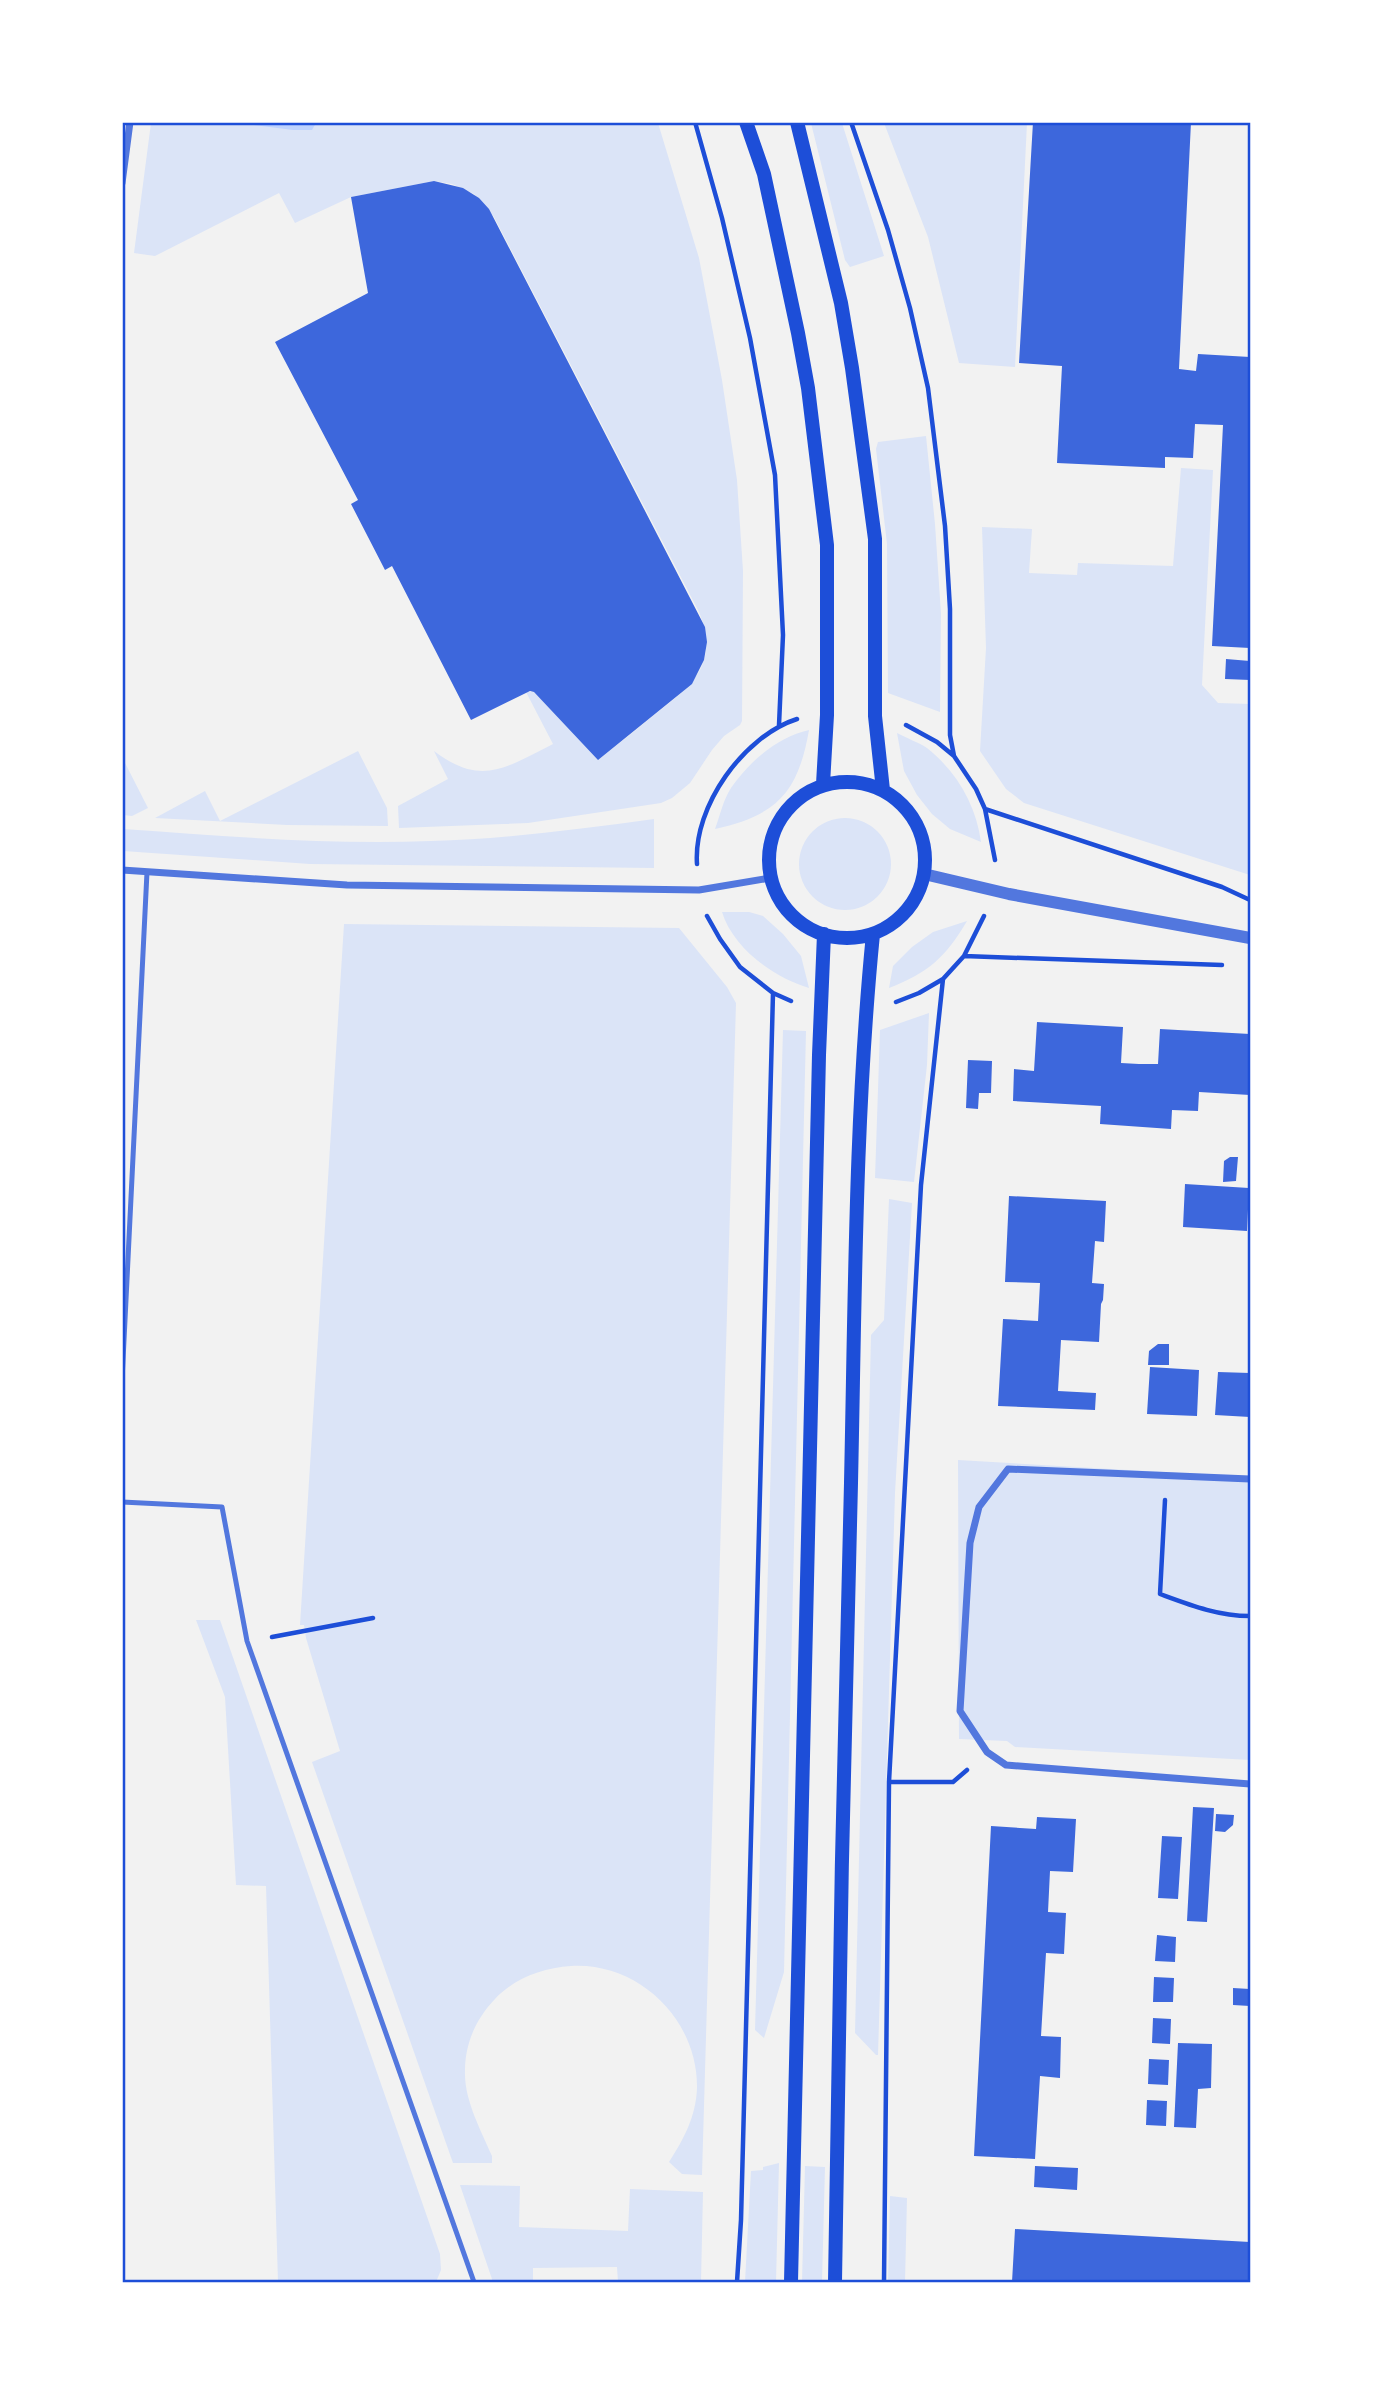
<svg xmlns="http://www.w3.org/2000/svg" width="1373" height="2405" viewBox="0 0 1373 2405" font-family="Montserrat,sans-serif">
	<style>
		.green { fill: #dbe4f7 }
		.water { fill: #bfd3fe }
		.building { fill: #3d67dc }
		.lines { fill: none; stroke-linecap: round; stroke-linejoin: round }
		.path { stroke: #1d4ed8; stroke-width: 4.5 }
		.service { stroke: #5277de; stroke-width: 5 }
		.minor { stroke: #5277de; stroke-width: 7 }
		.tertiary { stroke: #5277de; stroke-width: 12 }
		.secondary { stroke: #1d4ed8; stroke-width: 14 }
		.neatline { fill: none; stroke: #1d4ed8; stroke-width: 2.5 }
	</style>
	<rect width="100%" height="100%" fill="#f2f2f2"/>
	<path class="green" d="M 316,122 L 658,123 L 699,258 L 722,380 L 737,480 L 743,571 L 742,721 L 740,725 L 724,736 L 712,750 L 690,783 L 672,798 L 661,803 L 528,823 L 399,828 L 398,806 L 448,779 L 434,751 C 482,787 505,768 553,744 L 526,692 L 534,692 L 599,759 C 617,745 636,730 654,715 C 692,685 720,665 699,612 L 494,217 L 474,194 L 452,184 L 434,181 L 351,197 L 295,223 L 279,193 L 155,256 L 134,253 L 151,123 L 239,123 L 311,130 Z
		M 811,123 L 842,123 L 884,256 L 850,267 L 845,260 Z
		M 884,123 L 1027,123 L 1015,367 L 959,363 L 928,237 Z
		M 926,436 L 935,524 L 941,614 L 940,712 L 888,693 L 887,544 L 876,449 L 878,442 Z
		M 1181,468 L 1213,470 L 1202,685 L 1218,703 L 1250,704 L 1250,875 L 1024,803 L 1006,789 L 980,751 L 986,648 L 982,527 L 1032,529 L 1029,573 L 1077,575 L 1078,563 L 1173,566 Z
		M 809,730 C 798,793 777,815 715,829 C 720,816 723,800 731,788 C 749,762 777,737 809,730 Z
		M 897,733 C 906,738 918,742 927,748 C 957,772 976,805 981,842 L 950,829 L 932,814 L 917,795 L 904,771 Z
		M 358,751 L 387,808 L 388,826 L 287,825 L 155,818 L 205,791 L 220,821 Z
		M 122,757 L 148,808 L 132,816 L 123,815 Z
		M799 864a46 46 0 1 1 92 0a46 46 0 1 1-92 0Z
		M 654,819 L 654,868 L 310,864 L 123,851 L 123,829 C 225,836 328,845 431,841 C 506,839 580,829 654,819 Z
		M 722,912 L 749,912 L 763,916 L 783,934 L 801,956 L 809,988 C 774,978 733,948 722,912 Z
		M 967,921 C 946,957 928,973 889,988 L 893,966 L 912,947 L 933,932 Z
		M 344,924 L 679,928 L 727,987 L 736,1003 L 702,2175 L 682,2174 L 669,2162 C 684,2139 696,2116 697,2088 C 698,2020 639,1962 571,1966 C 542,1968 515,1978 495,1999 C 476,2019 465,2043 465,2071 C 464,2100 481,2130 492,2156 L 492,2163 L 453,2163 L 312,1762 L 340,1751 L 306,1638 L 304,1625 L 300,1625 Z
		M 929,1013 L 927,1065 L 914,1182 L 875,1178 L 880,1030 Z
		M 783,1030 L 806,1031 L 784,1972 L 764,2038 L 755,2030 Z
		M 889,1199 L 912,1203 L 895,1493 L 878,2055 L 876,2055 L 855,2033 L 871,1335 L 884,1320 Z
		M 958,1460 L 1250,1477 L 1250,1760 L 1015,1747 L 1007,1741 L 959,1739 Z
		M 196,1620 L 220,1620 L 440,2254 L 441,2270 L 436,2282 L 278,2282 L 266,1886 L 236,1885 L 225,1697 Z
		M 779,2163 L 776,2282 L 745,2282 L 751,2171 L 763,2170 L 763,2167 Z
		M 805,2166 L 825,2167 L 822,2282 L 802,2282 Z
		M 460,2185 L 520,2186 L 519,2227 L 628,2231 L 630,2189 L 703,2192 L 701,2282 L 618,2282 L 617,2267 L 533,2268 L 533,2282 L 493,2282 Z
		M 890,2196 L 907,2198 L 905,2282 L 888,2282 Z"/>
	<path class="water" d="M 239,123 L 316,122 L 316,123 L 312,130 L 293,130 Z"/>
	<path class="building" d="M 1033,122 L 1191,122 L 1179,369 L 1196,371 L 1198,354 L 1250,357 L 1250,648 L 1212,646 L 1223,425 L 1195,424 L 1193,458 L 1165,457 L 1165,468 L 1057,463 L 1062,366 L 1019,363 Z
		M 434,181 L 463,188 L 479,198 L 489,209 L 705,627 L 707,642 L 704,660 L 692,684 L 598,760 L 534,692 L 530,691 L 471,720 L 392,566 L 385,570 L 351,504 L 358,500 L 275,342 L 368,293 L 351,197 Z
		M 1226,659 L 1250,661 L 1250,680 L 1225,679 Z
		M 1037,1022 L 1123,1027 L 1121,1063 L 1139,1064 L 1158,1064 L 1160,1029 L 1250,1034 L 1250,1095 L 1199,1092 L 1198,1111 L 1172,1110 L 1171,1129 L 1100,1124 L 1101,1106 L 1013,1101 L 1014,1069 L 1034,1071 Z
		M 968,1060 L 992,1061 L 991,1093 L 979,1093 L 978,1109 L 966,1108 Z
		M 1230,1157 L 1238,1157 L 1236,1181 L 1223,1182 L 1224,1161 Z
		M 1185,1184 L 1249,1188 L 1247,1231 L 1183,1227 Z
		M 1009,1196 L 1106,1201 L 1104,1242 L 1095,1241 L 1092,1283 L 1104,1284 L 1103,1300 L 1101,1304 L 1099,1342 L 1061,1340 L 1058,1391 L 1096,1393 L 1095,1410 L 998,1406 L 1003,1319 L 1038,1321 L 1040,1283 L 1005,1282 Z
		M 1158,1344 L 1169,1344 L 1169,1365 L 1148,1365 L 1149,1351 Z
		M 1150,1367 L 1199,1370 L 1197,1416 L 1147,1414 Z
		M 1218,1372 L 1250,1373 L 1250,1417 L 1215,1415 Z
		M 1193,1807 L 1214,1808 L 1207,1922 L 1187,1921 Z
		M 1216,1814 L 1234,1815 L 1233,1825 L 1225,1832 L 1215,1831 Z
		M 1037,1817 L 1076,1819 L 1073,1872 L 1050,1871 L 1048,1912 L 1066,1913 L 1064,1954 L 1046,1953 L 1041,2036 L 1061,2037 L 1060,2078 L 1040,2076 L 1035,2159 L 974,2156 L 991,1826 L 1036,1829 Z
		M 1162,1836 L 1182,1837 L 1178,1899 L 1158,1898 Z
		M 1157,1935 L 1176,1937 L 1175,1962 L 1155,1961 Z
		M 1154,1977 L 1174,1978 L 1173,2002 L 1153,2002 Z
		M 1233,1988 L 1250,1989 L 1250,2006 L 1233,2005 Z
		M 1153,2018 L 1171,2019 L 1170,2044 L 1152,2043 Z
		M 1178,2043 L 1212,2044 L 1211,2088 L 1198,2089 L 1196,2128 L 1174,2127 Z
		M 1149,2059 L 1169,2060 L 1168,2085 L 1148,2084 Z
		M 1147,2100 L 1167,2101 L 1166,2126 L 1146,2125 Z
		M 1035,2166 L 1078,2168 L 1077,2190 L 1034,2187 Z
		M 1015,2229 L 1250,2242 L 1250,2282 L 1012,2282 Z"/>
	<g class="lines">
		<path class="path" d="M 695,122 L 722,218 L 750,338 L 775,475 L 783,635 L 779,725
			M 851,122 L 888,230 L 910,308 L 928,388 L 945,526 L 950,609 L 950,735 L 954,756 L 976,789 L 985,809 L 995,860
			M 906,725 L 937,742 L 954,756
			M 985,809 L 1222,887 L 1250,900
			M 697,864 C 693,806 744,736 797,719
			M 707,916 L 720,939 L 740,967 L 773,993 L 741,2220 L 737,2282
			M 964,956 L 1222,965
			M 773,993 L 791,1001
			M 896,1002 L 919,993 L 943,979
			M 1165,1500 L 1160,1594 C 1190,1605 1218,1616 1250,1616
			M 272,1637 L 373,1618
			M 889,1782 L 953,1782 L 967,1770
			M 884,2282 L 889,1782 L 921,1185 L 943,979 L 964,956 L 984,916"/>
		<path class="service" d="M 122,1381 L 147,872
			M 122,1502 L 222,1507 L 247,1641 L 474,2282"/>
		<path class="minor" d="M 122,183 L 130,122
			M 122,870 L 347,885 L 699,890 L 770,878
			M 1250,1479 L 1008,1469 L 979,1507 L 970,1543 L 960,1711 L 987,1752 L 1006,1765 L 1250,1784"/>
		<path class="tertiary" d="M 924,874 L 1009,894 L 1250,938"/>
		<path class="secondary" d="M 746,122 L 764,174 L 798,333 L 808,388 L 827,545 L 827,715 L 823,784
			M 797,122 L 841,303 L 852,368 L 875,539 L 875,716 L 883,790
			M769 860a78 78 0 1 1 156 0a78 78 0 1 1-156 0Z
			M 791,2282 L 819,1055 L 824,934
			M 835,2282 C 838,2016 844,1749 851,1483 C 855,1300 855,1116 873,934"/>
	</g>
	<rect width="1373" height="2405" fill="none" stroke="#ffffff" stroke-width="248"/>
	<rect x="124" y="124" width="1125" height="2157" class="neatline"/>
</svg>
